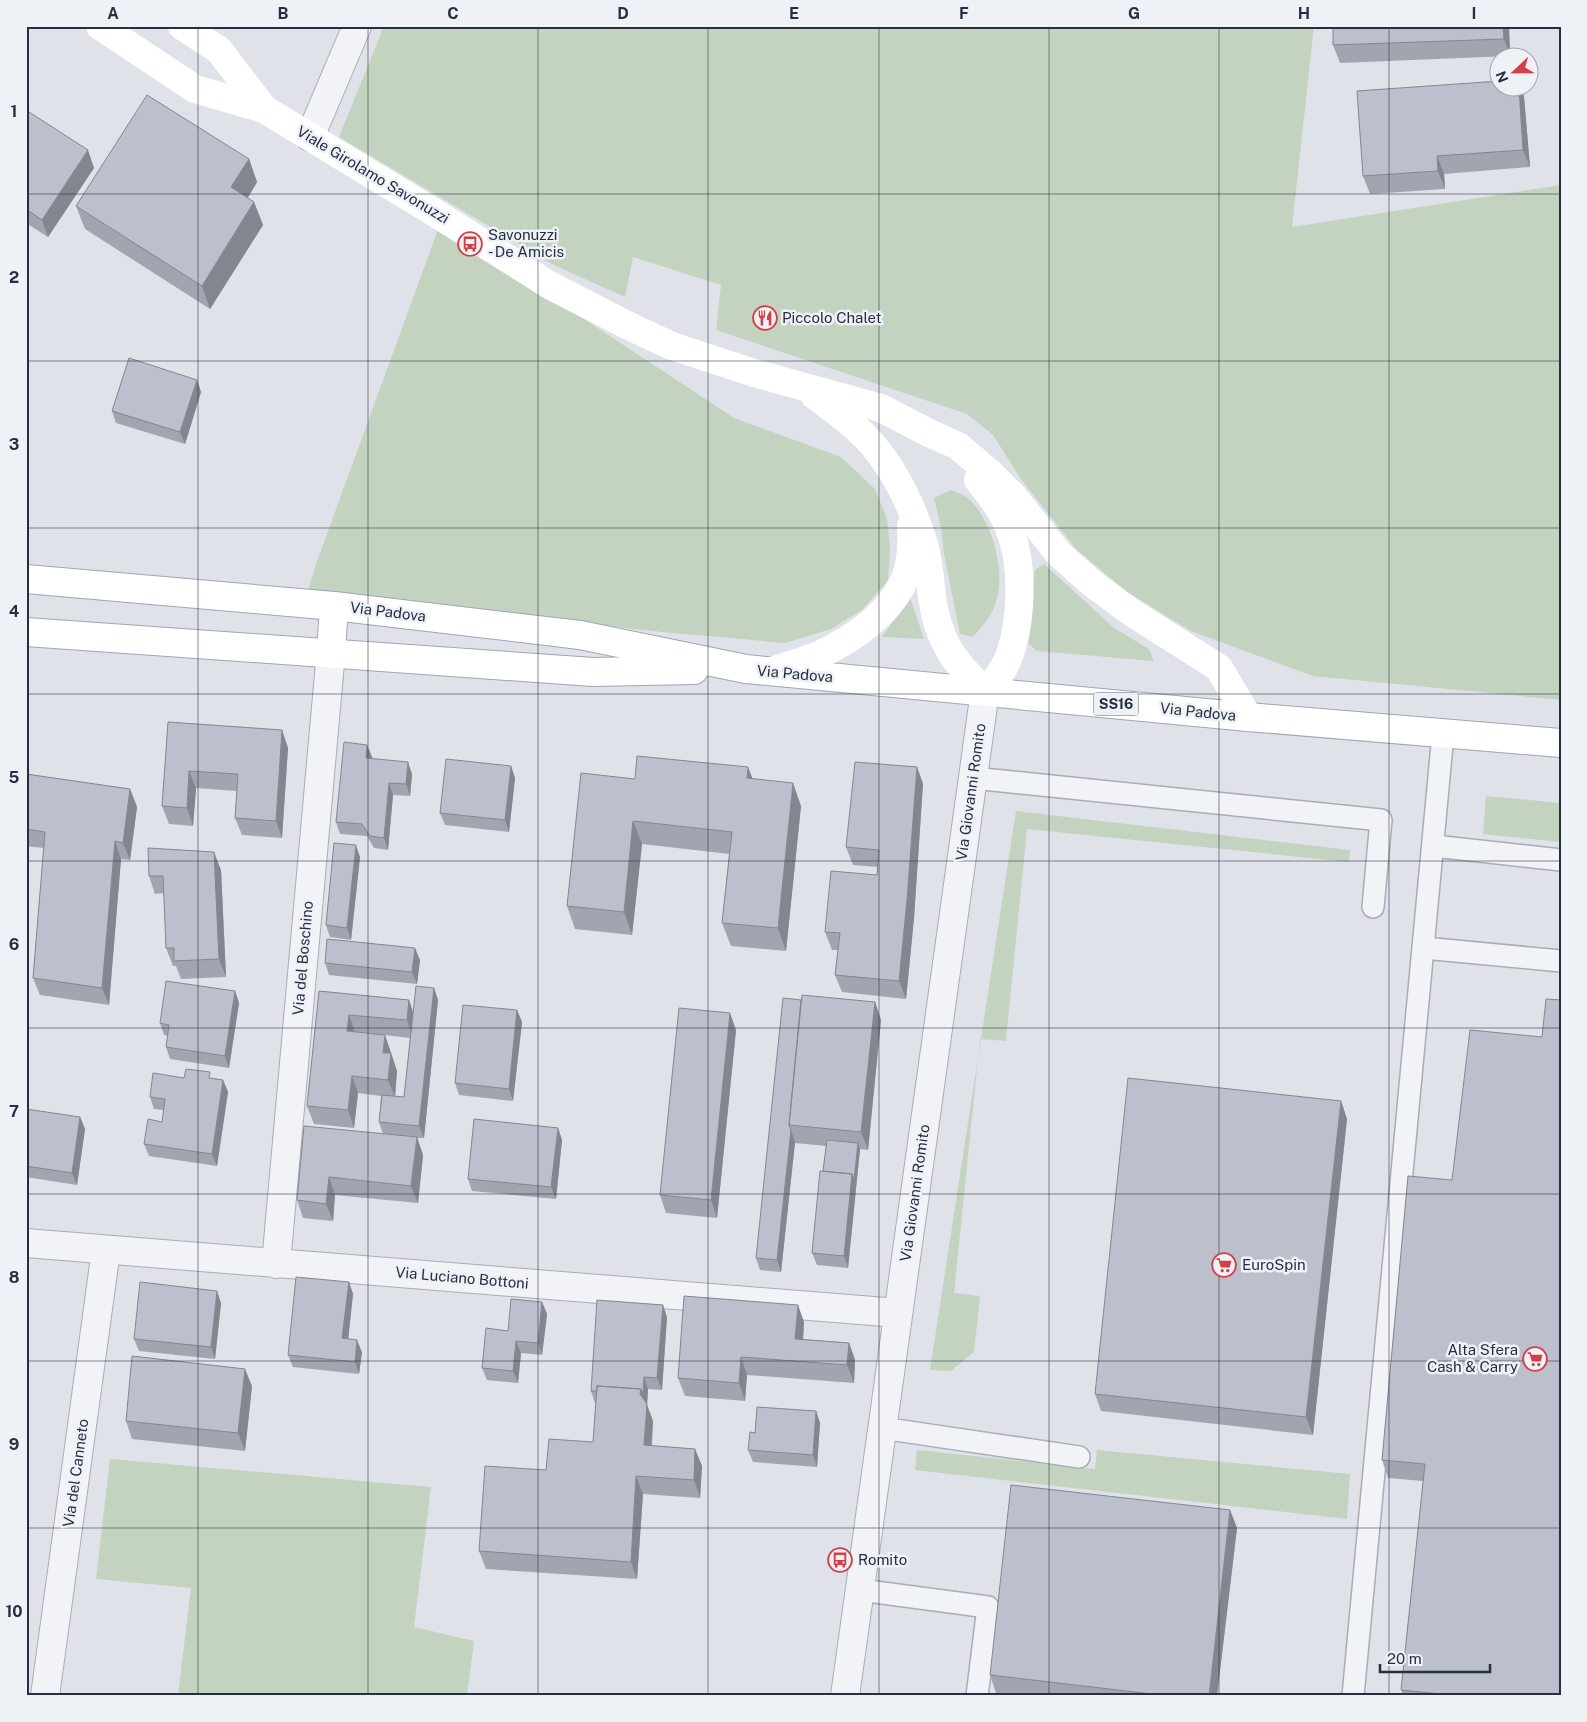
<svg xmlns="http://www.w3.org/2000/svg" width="1587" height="1722" viewBox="0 0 1587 1722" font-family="'Public Sans',sans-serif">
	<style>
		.green { fill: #c3d3c0 }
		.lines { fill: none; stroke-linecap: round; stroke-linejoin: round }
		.lane-casing { stroke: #a8acb6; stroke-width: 24 }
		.street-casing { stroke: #a8acb6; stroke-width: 30 }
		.primary-casing { stroke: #9ea5b5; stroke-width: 30 }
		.lane { stroke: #f2f3f7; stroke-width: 21 }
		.street { stroke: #f2f3f7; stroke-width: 28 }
		.secondary { stroke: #fff; stroke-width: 28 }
		.primary { stroke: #fff; stroke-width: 28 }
		.wall { fill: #a2a5af; fill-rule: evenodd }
		.shaded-wall { fill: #84868f }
		.building { fill: #bcc0cc; stroke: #84868f }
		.grid { fill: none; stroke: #272e40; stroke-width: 1; stroke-opacity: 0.55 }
		.labels { text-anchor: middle; stroke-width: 5; stroke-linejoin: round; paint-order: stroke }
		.shield { fill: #eef1f6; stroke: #636877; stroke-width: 1 }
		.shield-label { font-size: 14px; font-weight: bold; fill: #272e40 }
		.street-label { font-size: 15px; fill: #272e40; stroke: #eef1f6 }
		.poi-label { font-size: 15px; fill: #272e40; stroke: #eef1f6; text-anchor: start }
		.neatline { fill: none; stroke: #272e40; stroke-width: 2 }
		.grid-label { font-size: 16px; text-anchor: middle; font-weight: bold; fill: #272e40 }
	</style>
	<rect width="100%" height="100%" fill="#dfe2e9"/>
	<path class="green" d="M 384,26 L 1314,26 L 1292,227 L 1561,185 L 1561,700 L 1313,676 L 1191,631 L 1127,592 L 1076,549 L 1021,479 L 993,435 L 967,414 L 716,330 L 721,285 L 633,257 L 625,297 L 554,265 L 339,137 Z
		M 440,224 L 734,418 L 841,457 L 875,489 L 887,519 L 890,549 L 888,580 L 863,609 L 831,629 L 785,643 L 662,632 L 307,593 L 316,564 Z
		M 951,490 C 957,493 967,496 971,501 C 993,523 1006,573 996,602 C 992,616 982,626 973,637 L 960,634 L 944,554 L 941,528 L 934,498 Z
		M 1044,564 L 1114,628 L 1149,649 L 1154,661 L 1037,651 L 1028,643 L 1035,570 Z
		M 910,597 L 924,639 L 882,637 Z
		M 1486,796 L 1561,803 L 1561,842 L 1483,834 Z
		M 1016,811 L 1350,850 L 1349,862 L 1027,829 L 1006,1041 L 980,1039 L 954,1293 L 980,1296 L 974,1352 L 951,1371 L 930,1370 Z
		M 917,1450 L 1095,1469 L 1097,1450 L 1350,1474 L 1347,1519 L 915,1470 Z
		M 110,1459 L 431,1487 L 414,1627 L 474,1641 L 467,1696 L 178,1696 L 191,1588 L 96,1579 Z"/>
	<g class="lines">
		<g class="lane-casing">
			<path id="lane" d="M 973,778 L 1381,820 L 1373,907
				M 1434,846 L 1561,860
				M 1424,948 L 1561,961
				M 882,1428 L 1079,1457
				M 860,1590 L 988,1607 L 977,1696
				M 1353,1696 L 1443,734"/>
		</g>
		<g class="street-casing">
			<path id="street" d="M 310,137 L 357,26
				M 26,1243 L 898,1313
				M 276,1264 L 331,652
				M 45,1696 L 106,1250
				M 845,1696 L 985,691"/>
		</g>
		<g class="primary-casing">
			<path id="primary" d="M 26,579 L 334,606 L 580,635 L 746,669 L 1248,717 L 1561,743
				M 26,632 L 593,672 L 694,670
				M 331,652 L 334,606"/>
		</g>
		<use href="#lane" class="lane"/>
		<use href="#street" class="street"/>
		<path class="secondary" d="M 100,26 L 195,89 L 264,109 L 440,216 L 551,286 L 631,327 L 672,346 L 754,373 L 881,408 L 929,433 L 958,446 L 990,473 L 1014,497 L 1059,554 L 1093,584 L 1131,612 L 1219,668 L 1248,717
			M 182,26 L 219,50 L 264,109
			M 814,395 C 834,410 855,425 872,444 C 896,472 912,506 923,541 C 929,559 930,579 932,597 C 938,640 953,662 985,691 C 990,685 996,680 1000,674 C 1023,639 1025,566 1009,528 C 1002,510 990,495 978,480
			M 771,671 C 787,666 804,661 819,655 C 851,640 887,616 903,583 C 911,567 912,544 911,526"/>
		<use href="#primary" class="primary"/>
	</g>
	<path class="wall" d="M 1509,26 L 1510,56 L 1340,63 L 1333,45 Z
		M 1519,88 L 1521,88 L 1524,97 L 1530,167 L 1444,174 L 1445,189 L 1370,194 L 1363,176 Z
		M 26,110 L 94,168 L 48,237 L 26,223 Z
		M 249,159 L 257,182 L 248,198 L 254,202 L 263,225 L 210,309 L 85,229 L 76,206 Z
		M 197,380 L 201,392 L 185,444 L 116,423 L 112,411 Z
		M 168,722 L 282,730 L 288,748 L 282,838 L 242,835 L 235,818 L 237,791 L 196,788 L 193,826 L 169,824 L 162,806 Z
		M 367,745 L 372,757 L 372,759 L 412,774 L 410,796 L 393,795 L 388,850 L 374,848 L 367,836 L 340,834 L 336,822 Z
		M 511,766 L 515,778 L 509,832 L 445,825 L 440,813 Z
		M 917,767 L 923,784 L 914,918 L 906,999 L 842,992 L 835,975 L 838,950 L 832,950 L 825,932 L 877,875 L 878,867 L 853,865 L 846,847 Z
		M 26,774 L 130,789 L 137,807 L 130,860 L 121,859 L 109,1005 L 40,995 L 33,978 L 44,848 L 26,846 Z
		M 635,779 L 753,779 L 801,806 L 786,951 L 731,946 L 722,923 L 729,854 L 642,844 L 632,935 L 575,929 L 567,906 Z
		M 360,857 L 351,940 L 330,937 L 326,925 Z
		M 221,870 L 226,977 L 181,979 L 176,966 L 173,966 L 166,948 L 164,893 L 155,894 L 149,876 Z
		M 420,960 L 417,984 L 329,975 L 325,963 Z
		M 434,988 L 438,1000 L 424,1138 L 417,1138 L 423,1155 L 418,1203 L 335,1195 L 333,1221 L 303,1218 L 297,1200 L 383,1134 L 379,1122 L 381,1096 L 358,1093 L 354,1128 L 314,1124 L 307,1106 L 319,991 L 409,1000 L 413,1012 ZM 385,1035 L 410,1038 L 404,1097 L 395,1096 L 397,1071 Z
		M 235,991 L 239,1003 L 229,1068 L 170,1059 L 166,1047 L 168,1036 L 164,1035 L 160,1023 Z
		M 801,1000 L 875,1002 L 881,1020 L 868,1150 L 860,1149 L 848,1268 L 817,1265 L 812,1253 L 826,1146 L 795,1143 L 781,1272 L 760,1270 L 756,1258 Z
		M 517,1010 L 522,1022 L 513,1101 L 459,1095 L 455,1083 Z
		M 736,1030 L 717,1218 L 666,1213 L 660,1195 Z
		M 184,1078 L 212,1078 L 223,1080 L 228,1092 L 217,1166 L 149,1156 L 144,1144 L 162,1122 L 164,1110 L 154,1109 L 150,1097 Z
		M 1341,1101 L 1347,1119 L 1313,1435 L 1101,1411 L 1095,1394 Z
		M 26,1109 L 80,1117 L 85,1129 L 77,1185 L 26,1177 Z
		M 558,1128 L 562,1140 L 556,1199 L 472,1191 L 468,1179 Z
		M 1408,1176 L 1561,1696 L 1404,1696 L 1401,1690 L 1423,1481 L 1388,1478 L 1382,1460 Z
		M 349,1282 L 353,1294 L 348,1339 L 362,1352 L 359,1374 L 293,1367 L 288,1355 Z
		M 542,1302 L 547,1314 L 542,1355 L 521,1353 L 518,1383 L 487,1380 L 482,1368 L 508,1331 Z
		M 221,1303 L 215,1359 L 139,1351 L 134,1339 Z
		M 667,1317 L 662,1390 L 648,1389 L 647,1405 L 653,1421 L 652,1446 L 695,1449 L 702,1466 L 700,1498 L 643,1494 L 637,1579 L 486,1569 L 479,1551 L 546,1470 L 593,1442 L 596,1403 L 595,1403 L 591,1391 Z
		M 804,1322 L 803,1339 L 849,1343 L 855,1360 L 854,1383 L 747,1375 L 745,1401 L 685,1396 L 678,1378 Z
		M 252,1386 L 245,1451 L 132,1439 L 126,1421 Z
		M 816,1411 L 820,1423 L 817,1467 L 753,1462 L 748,1450 L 755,1433 Z
		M 1230,1510 L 1237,1528 L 1217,1696 L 1022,1696 L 996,1693 L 990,1675 Z"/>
	<path class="shaded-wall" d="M 1503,26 L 1509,26 L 1510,56 L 1504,39 Z
		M 1519,88 L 1521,88 L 1524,97 L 1530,167 L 1523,150 Z
		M 88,150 L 94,168 L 48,237 L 42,220 Z
		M 1437,156 L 1444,174 L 1445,189 L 1438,171 Z
		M 249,159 L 257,182 L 240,210 L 231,187 Z
		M 254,202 L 263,225 L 210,309 L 202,286 Z
		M 197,380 L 201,392 L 185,444 L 180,432 Z
		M 282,730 L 288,748 L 282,838 L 276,821 Z
		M 367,745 L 372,757 L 370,770 L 366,758 Z
		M 408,762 L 412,774 L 410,796 L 406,784 Z
		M 511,766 L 515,778 L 509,832 L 505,820 Z
		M 748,767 L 757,790 L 747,778 Z
		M 917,767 L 923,784 L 914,918 L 906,999 L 899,981 Z
		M 189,771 L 196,788 L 193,826 L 187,808 Z
		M 389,783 L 393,795 L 388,850 L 384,838 Z
		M 793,783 L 801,806 L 786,951 L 778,928 Z
		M 130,789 L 137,807 L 130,860 L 123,843 Z
		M 633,821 L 642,844 L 632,935 L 624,912 Z
		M 115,841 L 121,859 L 109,1005 L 102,988 Z
		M 356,845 L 360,857 L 351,940 L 347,928 Z
		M 214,852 L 221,870 L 226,977 L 219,959 Z
		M 415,948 L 420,960 L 417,984 L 412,972 Z
		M 434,988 L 438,1000 L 424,1138 L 419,1126 Z
		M 235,991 L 239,1003 L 229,1068 L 225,1056 Z
		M 409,1000 L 415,1018 L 413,1038 L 407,1020 Z
		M 875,1002 L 881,1020 L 868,1150 L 861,1132 Z
		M 517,1010 L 522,1022 L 513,1101 L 509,1089 Z
		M 730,1013 L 736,1030 L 717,1218 L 711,1200 Z
		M 349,1015 L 355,1032 L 347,1031 Z
		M 385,1035 L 397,1071 L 395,1097 L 388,1080 L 383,1053 Z
		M 352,1076 L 358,1093 L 354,1128 L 348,1110 Z
		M 223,1080 L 228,1092 L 217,1166 L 212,1154 Z
		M 1341,1101 L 1347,1119 L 1313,1435 L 1306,1417 Z
		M 80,1117 L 85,1129 L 77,1185 L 72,1173 Z
		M 558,1128 L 562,1140 L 556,1199 L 551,1187 Z
		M 791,1130 L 795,1142 L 781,1272 L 777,1260 Z
		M 417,1137 L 423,1155 L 418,1203 L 411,1186 Z
		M 858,1143 L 860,1149 L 848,1268 L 844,1256 L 852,1174 Z
		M 329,1177 L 335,1195 L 333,1221 L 326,1204 Z
		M 349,1282 L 353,1294 L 347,1350 L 342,1338 Z
		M 217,1291 L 221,1303 L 215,1359 L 211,1347 Z
		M 542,1302 L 547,1314 L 542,1355 L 538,1343 Z
		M 663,1305 L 667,1317 L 662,1390 L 657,1378 Z
		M 798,1305 L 804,1322 L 802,1356 L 795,1339 Z
		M 357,1340 L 362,1352 L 359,1374 L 355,1362 Z
		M 516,1341 L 521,1353 L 518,1383 L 513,1371 Z
		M 849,1343 L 855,1360 L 854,1383 L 847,1365 Z
		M 741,1357 L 747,1375 L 745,1401 L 739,1383 Z
		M 245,1369 L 252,1386 L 245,1451 L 238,1433 Z
		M 644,1377 L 648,1389 L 647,1405 L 653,1421 L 650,1463 L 644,1445 L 640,1394 Z
		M 816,1411 L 820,1423 L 817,1467 L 813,1455 Z
		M 695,1449 L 702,1466 L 700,1498 L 694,1480 Z
		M 636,1476 L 643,1494 L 637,1579 L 631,1562 Z
		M 1230,1510 L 1237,1528 L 1217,1696 L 1209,1696 Z"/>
	<path class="building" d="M 1333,26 L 1503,26 L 1504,39 L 1333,45 Z
		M 1500,81 L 1500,88 L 1519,88 L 1523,150 L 1437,156 L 1438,171 L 1363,176 L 1357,91 Z
		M 147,95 L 249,159 L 231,187 L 254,202 L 202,286 L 76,206 Z
		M 26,110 L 88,150 L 42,220 L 26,209 Z
		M 129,358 L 197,380 L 180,432 L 112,411 Z
		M 168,722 L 282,730 L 276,821 L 235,818 L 238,774 L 189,771 L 187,808 L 162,806 Z
		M 344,742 L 367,745 L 366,758 L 408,762 L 406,784 L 389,783 L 384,838 L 370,836 L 362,824 L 336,822 Z
		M 637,756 L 748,767 L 747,778 L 793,783 L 778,928 L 722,923 L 732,832 L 633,821 L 624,912 L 567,906 L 581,773 L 635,779 Z
		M 446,759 L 511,766 L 505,820 L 440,813 Z
		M 855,762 L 917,767 L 907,900 L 899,981 L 835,975 L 840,933 L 825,932 L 831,871 L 877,875 L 879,850 L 846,847 Z
		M 26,774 L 130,789 L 123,843 L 115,841 L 102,988 L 33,978 L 45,832 L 26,829 Z
		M 334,843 L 356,845 L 347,928 L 326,925 Z
		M 148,848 L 214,852 L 219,959 L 174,961 L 174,948 L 166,948 L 163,876 L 149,876 Z
		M 327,939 L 415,948 L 412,972 L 325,963 Z
		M 166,981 L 235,991 L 225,1056 L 166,1047 L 169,1025 L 160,1023 Z
		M 416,986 L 434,988 L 419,1126 L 379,1122 L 382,1095 L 404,1097 Z
		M 319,991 L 409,1000 L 407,1020 L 349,1015 L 347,1031 L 385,1035 L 383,1053 L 391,1053 L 388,1080 L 352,1076 L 348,1110 L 307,1106 Z
		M 802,995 L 875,1002 L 861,1132 L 789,1125 Z
		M 783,998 L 801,1000 L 789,1125 L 791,1130 L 777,1260 L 756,1258 Z
		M 1546,999 L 1561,1000 L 1561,1696 L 1461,1696 L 1401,1690 L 1425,1464 L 1382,1460 L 1408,1176 L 1452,1180 L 1470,1030 L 1542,1037 Z
		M 463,1005 L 517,1010 L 509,1089 L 455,1083 Z
		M 679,1008 L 730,1013 L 711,1200 L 660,1195 Z
		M 186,1069 L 210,1072 L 209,1078 L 223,1080 L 212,1154 L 144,1144 L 148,1119 L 162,1122 L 165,1099 L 150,1097 L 153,1073 L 184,1078 Z
		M 1128,1078 L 1341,1101 L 1306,1417 L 1095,1394 Z
		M 26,1109 L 80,1117 L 72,1173 L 26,1166 Z
		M 474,1119 L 558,1128 L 551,1187 L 468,1179 Z
		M 304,1126 L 417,1137 L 411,1186 L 329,1177 L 326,1204 L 297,1200 Z
		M 827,1140 L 858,1143 L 854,1180 L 852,1174 L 823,1171 Z
		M 820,1171 L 852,1174 L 844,1256 L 812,1253 Z
		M 296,1277 L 349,1282 L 342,1338 L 357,1340 L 355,1362 L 288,1355 Z
		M 140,1282 L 217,1291 L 211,1347 L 134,1339 Z
		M 684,1296 L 798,1305 L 795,1339 L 849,1343 L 847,1365 L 741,1357 L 739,1383 L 678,1378 Z
		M 511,1299 L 542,1302 L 538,1343 L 516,1341 L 513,1371 L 482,1368 L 486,1328 L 508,1331 Z
		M 597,1300 L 663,1305 L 657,1378 L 644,1377 L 643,1394 L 641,1389 L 597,1386 L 597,1391 L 591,1391 Z
		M 132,1356 L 245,1369 L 238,1433 L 126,1421 Z
		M 597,1386 L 641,1389 L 640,1394 L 647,1404 L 644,1445 L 695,1449 L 694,1480 L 636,1476 L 631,1562 L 479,1551 L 485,1466 L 546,1470 L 549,1439 L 593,1442 Z
		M 757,1407 L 816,1411 L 813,1455 L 748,1450 L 750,1432 L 755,1433 Z
		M 1011,1485 L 1230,1510 L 1209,1696 L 1169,1696 L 990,1675 Z"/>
	<path class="grid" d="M 198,26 L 198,1696M 368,26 L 368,1696M 538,26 L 538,1696M 708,26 L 708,1696M 879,26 L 879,1696M 1049,26 L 1049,1696M 1219,26 L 1219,1696M 1389,26 L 1389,1696M 26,194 L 1561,194M 26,361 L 1561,361M 26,528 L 1561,528M 26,694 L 1561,694M 26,861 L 1561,861M 26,1028 L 1561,1028M 26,1194 L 1561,1194M 26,1361 L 1561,1361M 26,1528 L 1561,1528"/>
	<defs>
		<g id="bus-ring" transform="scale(1.25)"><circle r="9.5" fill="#eef1f6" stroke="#d33f46" stroke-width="1.5"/><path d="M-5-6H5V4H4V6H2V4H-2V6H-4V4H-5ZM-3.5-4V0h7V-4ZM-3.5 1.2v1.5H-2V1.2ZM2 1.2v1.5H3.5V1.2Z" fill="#d33f46"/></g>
		<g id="restaurant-ring" transform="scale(1.25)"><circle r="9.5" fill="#eef1f6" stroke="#d33f46" stroke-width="1.5"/><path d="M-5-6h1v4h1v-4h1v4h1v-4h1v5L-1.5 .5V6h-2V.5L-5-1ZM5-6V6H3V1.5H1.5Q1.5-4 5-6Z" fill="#d33f46"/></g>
		<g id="supermarket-ring" transform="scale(1.25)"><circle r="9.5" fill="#eef1f6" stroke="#d33f46" stroke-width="1.5"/><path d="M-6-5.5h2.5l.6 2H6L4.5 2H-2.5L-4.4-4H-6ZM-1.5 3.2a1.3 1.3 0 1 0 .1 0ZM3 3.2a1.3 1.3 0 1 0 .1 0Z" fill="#d33f46"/></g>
	</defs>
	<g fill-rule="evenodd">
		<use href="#bus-ring" x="470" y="244"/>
		<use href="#restaurant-ring" x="765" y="318"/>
		<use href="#supermarket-ring" x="1224" y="1265"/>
		<use href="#supermarket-ring" x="1535" y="1359"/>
		<use href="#bus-ring" x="840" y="1560"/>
	</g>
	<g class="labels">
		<rect class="shield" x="1093.5" y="692.5" width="45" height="23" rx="4"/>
		<g class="shield-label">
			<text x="1116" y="709">SS16</text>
		</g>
		<g class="street-label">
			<text transform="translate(373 175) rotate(31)" y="5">Viale Girolamo Savonuzzi</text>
			<text transform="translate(388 612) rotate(7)" y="5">Via Padova</text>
			<text transform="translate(795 674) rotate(5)" y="5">Via Padova</text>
			<text transform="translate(1198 712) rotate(6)" y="5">Via Padova</text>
			<text transform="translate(971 792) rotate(-82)" y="5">Via Giovanni Romito</text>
			<text transform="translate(303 958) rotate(-85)" y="5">Via del Boschino</text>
			<text transform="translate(915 1193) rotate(-82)" y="5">Via Giovanni Romito</text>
			<text transform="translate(462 1278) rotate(5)" y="5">Via Luciano Bottoni</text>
			<text transform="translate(76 1473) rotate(-82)" y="5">Via del Canneto</text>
		</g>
		<g class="poi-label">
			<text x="488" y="240">Savonuzzi<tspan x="488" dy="17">- De Amicis</tspan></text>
			<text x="782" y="323">Piccolo Chalet</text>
			<text x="1242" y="1270">EuroSpin</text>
			<text x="1518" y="1355" text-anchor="end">Alta Sfera<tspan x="1518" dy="17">Cash &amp; Carry</tspan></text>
			<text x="858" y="1565">Romito</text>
		</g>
	</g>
	<rect width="1587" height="1722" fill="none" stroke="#eef1f6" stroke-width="55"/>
	<g transform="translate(1514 72) rotate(248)"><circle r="24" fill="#eef1f6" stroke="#9ea3ad"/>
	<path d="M0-4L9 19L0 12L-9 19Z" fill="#d33f46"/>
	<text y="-8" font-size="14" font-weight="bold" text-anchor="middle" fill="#272e40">N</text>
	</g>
	<path d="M1380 1664v8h110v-8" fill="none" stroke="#272e40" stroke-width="2.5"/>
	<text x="1387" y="1664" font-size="15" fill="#272e40" stroke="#eef1f6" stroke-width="4" paint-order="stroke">20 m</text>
	<rect x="28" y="28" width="1532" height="1666" class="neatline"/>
	<g class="grid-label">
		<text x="113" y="19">A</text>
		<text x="283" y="19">B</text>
		<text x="453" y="19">C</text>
		<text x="623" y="19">D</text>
		<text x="794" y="19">E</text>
		<text x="964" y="19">F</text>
		<text x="1134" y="19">G</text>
		<text x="1304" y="19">H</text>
		<text x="1474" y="19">I</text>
		<text x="14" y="117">1</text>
		<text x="14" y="283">2</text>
		<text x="14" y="450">3</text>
		<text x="14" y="617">4</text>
		<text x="14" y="783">5</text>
		<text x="14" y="950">6</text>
		<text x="14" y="1117">7</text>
		<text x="14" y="1283">8</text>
		<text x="14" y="1450">9</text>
		<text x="14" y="1617">10</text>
	</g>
</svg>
